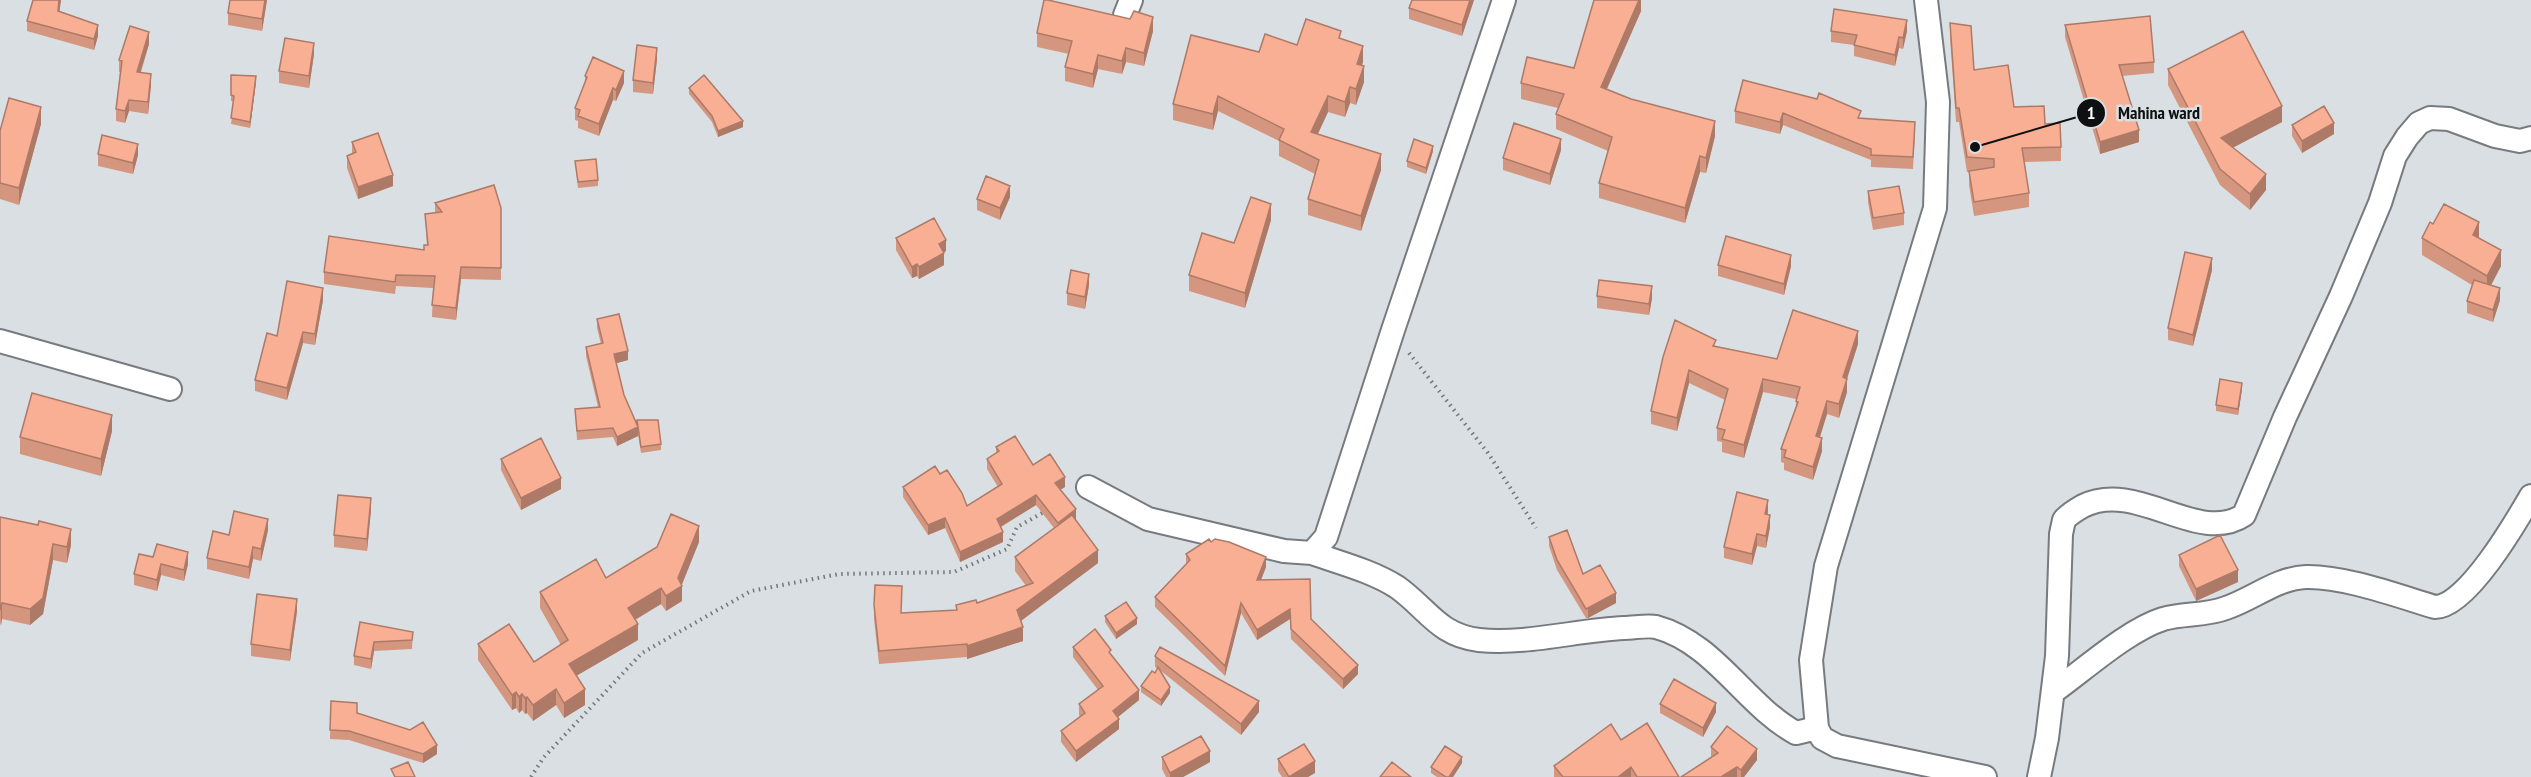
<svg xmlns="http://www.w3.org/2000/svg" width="2531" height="777" viewBox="0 0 2531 777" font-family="'PT Sans Narrow',sans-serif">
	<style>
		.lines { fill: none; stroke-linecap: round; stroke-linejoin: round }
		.street-casing { stroke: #777b7f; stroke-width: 26 }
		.path { stroke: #737779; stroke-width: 4; stroke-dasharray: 1.5 4.5; stroke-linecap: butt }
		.street { stroke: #fff; stroke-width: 22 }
		.wall { fill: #d5967f }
		.shaded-wall { fill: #ae7a68 }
		.building { fill: #f8af94; stroke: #ae7a68; stroke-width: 1.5 }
		.leader { fill: none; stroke: #0e1011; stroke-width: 2 }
		.callout-dot { fill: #0e1011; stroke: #dadfe3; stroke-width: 2 }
		.mark-label { font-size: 18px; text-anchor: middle; font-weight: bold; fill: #fff }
		.callout-label { font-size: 18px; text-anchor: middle; font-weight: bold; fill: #0e1011; stroke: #dadfe3; stroke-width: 5; stroke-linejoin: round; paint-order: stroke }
	</style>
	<rect width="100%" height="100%" fill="#dadfe3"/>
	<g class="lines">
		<g class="street-casing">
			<path id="street" d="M 1926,0 L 1938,102 L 1935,208 L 1826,566 L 1811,660 L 1817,728 L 1822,738 L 1837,746 L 1985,777
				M 1125,15 L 1131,0
				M 0,341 L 170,389
				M 1088,487 L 1148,519 L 1284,551 L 1312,553 L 1326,537 L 1393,330 L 1504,0
				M 1312,553 C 1340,563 1372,571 1397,587 C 1428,609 1438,635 1479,640 C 1525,645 1578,630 1624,628 C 1634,628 1647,625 1656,627 C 1715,643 1745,705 1796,733 L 1817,728
				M 2053,692 C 2084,670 2128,630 2163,619 C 2184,613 2206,616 2226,608 C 2253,599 2277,578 2306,577 C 2344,576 2398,596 2435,607 C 2466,608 2516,522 2531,496
				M 2039,777 L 2047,738 L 2057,656 L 2061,534 L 2064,520 C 2069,514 2076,510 2083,506 C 2137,479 2198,546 2244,515 L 2285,417 L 2341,296 L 2380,203 L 2395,156 L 2407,137 L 2419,123 L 2430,118 L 2449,119 L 2495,136 L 2520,141 L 2531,138"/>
		</g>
		<path class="path" d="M 1409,353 L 1488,453 L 1536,528
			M 531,777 L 544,757 L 642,653 L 751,591 L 839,574 L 954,572 L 1007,549 L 1017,527 L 1046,511"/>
		<use href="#street" class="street"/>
	</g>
	<path class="wall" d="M 61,0 L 59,12 L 98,36 L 94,50 L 27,31 L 27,21 Z
		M 267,0 L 262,31 L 228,25 L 228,13 Z
		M 1412,0 L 1474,0 L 1462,36 L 1409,19 L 1409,8 Z
		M 1641,0 L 1641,11 L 1607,89 L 1715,136 L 1706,173 L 1700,172 L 1685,223 L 1599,198 L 1599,183 L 1608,151 L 1556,129 L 1556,114 L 1558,108 L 1521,99 L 1521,83 L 1574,68 Z
		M 1950,23 L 1974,70 L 2014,107 L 2045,124 L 2061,147 L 2061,161 L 2024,162 L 2029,193 L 2029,207 L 1974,216 L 1969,185 L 1969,172 L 1967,172 L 1959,122 L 1956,122 L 1950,37 Z
		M 2065,25 L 2154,62 L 2154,73 L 2122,76 L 2139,142 L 2100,154 L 2065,37 Z
		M 1153,31 L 1144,66 L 1126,62 L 1122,74 L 1098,69 L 1093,88 L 1065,81 L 1065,67 L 1069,54 L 1037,47 L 1037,33 Z
		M 1831,31 L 1907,31 L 1903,49 L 1899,48 L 1895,66 L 1854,56 L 1854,45 L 1831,42 Z
		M 1341,39 L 1363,62 L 1362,65 L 1364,82 L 1356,105 L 1350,103 L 1345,117 L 1328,112 L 1318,134 L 1381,170 L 1361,231 L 1308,215 L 1308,199 L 1315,174 L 1279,156 L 1279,141 L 1218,111 L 1213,130 L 1173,120 L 1173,104 L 1297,45 Z
		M 149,44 L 141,72 L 151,85 L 148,114 L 129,111 L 125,123 L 116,121 L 116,109 L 120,72 L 119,72 L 119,60 Z
		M 314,54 L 309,88 L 279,83 L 279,71 Z
		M 657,59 L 653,94 L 633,92 L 633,80 Z
		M 2168,69 L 2282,122 L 2233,147 L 2266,190 L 2250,210 L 2220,185 L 2168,85 Z
		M 231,75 L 256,82 L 250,128 L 231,124 L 234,101 L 231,101 Z
		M 585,76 L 624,83 L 616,101 L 613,100 L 599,136 L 578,128 L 578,121 L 575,120 L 575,108 L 585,82 Z
		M 689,88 L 743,127 L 718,137 L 712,122 L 689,94 Z
		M 1735,111 L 1861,119 L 1915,133 L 1913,169 L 1871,167 L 1871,160 L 1783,125 L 1780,134 L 1735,123 Z
		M 41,124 L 19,205 L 0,199 L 0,131 Z
		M 2292,125 L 2334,134 L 2302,153 L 2292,136 Z
		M 352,142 L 393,186 L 358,199 L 347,168 L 347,156 L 352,154 Z
		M 1561,150 L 1550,185 L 1503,170 L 1503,158 Z
		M 1433,151 L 1426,174 L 1407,167 L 1407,161 Z
		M 98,154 L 138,155 L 133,174 L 98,166 Z
		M 575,161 L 598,180 L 598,186 L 578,188 Z
		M 1868,191 L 1904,213 L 1904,225 L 1873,230 L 1868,202 Z
		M 1010,197 L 1000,220 L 977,210 L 977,199 Z
		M 435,203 L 501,208 L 501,280 L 461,279 L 456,320 L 432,317 L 433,288 L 396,286 L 395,294 L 324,284 L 324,272 L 424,250 L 427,245 L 425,214 L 435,213 Z
		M 1271,220 L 1245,308 L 1189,291 L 1189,275 Z
		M 2433,224 L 2479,238 L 2501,266 L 2491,285 L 2500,300 L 2493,322 L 2467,313 L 2467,301 L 2472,285 L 2422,255 L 2422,238 Z
		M 896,238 L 946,251 L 944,252 L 944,265 L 919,279 L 917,276 L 912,278 L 896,250 Z
		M 1718,265 L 1791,266 L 1784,295 L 1718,276 Z
		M 2212,270 L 2193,346 L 2168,340 L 2168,328 Z
		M 1089,285 L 1085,309 L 1067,305 L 1067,293 Z
		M 1597,296 L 1652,298 L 1649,315 L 1597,308 Z
		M 323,300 L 315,345 L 303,343 L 287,400 L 255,391 L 255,380 L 277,336 Z
		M 597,319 L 628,360 L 616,363 L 624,395 L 637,424 L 661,444 L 661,450 L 641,453 L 638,434 L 638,436 L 617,446 L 613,437 L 577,440 L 575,409 L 598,407 L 586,356 L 586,347 L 601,344 L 597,328 Z
		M 1675,320 L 1716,346 L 1777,359 L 1858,344 L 1847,379 L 1847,392 L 1839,418 L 1827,414 L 1820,437 L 1822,451 L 1813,480 L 1784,470 L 1784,463 L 1781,462 L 1781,449 L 1796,407 L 1796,399 L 1763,392 L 1744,458 L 1722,452 L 1722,442 L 1717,441 L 1717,428 L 1725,400 L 1689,383 L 1677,431 L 1651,424 L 1651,411 Z
		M 2242,389 L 2238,415 L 2216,411 L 2216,405 Z
		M 112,431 L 101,476 L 20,454 L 20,437 Z
		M 996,447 L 1033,465 L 1065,487 L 1060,490 L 1098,563 L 1020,621 L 1023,641 L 967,659 L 967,657 L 879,664 L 874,619 L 874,605 L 901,613 L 956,610 L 956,605 L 977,603 L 1026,586 L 1015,571 L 1015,557 L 1054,528 L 1036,505 L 1001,527 L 1003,542 L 960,562 L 945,528 L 928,535 L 903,497 L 903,487 L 967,506 L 998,487 L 987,469 L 987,459 L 996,453 Z
		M 501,459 L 561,489 L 521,510 L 501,470 Z
		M 371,510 L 367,551 L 334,547 L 334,535 Z
		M 1768,511 L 1768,515 L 1770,527 L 1766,548 L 1757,546 L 1752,565 L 1724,558 L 1724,547 Z
		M 0,517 L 71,545 L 67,563 L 53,560 L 43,614 L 30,625 L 2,619 L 0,626 Z
		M 268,530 L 261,561 L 253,559 L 249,579 L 207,569 L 207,558 L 229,535 Z
		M 1549,537 L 1583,574 L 1616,603 L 1588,618 L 1586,618 L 1557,570 L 1549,546 Z
		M 699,542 L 681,584 L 682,601 L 666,611 L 661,604 L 635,620 L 638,640 L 576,676 L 585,705 L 564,718 L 556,705 L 533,721 L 527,713 L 525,714 L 522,710 L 519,713 L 516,708 L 512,710 L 478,660 L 478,644 L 534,662 L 561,645 L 540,608 L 540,592 L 606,578 Z
		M 1211,542 L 1266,567 L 1261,580 L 1311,619 L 1358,674 L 1343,689 L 1291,639 L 1290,619 L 1257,640 L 1241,613 L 1225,676 L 1155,607 L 1155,597 L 1186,564 L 1186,554 Z
		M 2179,555 L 2238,582 L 2196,601 L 2179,566 Z
		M 153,557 L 188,564 L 184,581 L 161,575 L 157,591 L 134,585 L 134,574 Z
		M 297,611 L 290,661 L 251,656 L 251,644 Z
		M 1105,616 L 1137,624 L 1116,639 L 1105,622 Z
		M 360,622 L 413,632 L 412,649 L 374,651 L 371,669 L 354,665 L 354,656 Z
		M 1073,647 L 1111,655 L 1139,700 L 1118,717 L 1119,729 L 1076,762 L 1061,742 L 1061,731 L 1080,716 L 1079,715 L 1079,704 L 1098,690 L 1073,657 Z
		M 1155,656 L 1259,712 L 1241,735 L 1161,671 L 1170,693 L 1161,706 L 1141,692 L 1141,686 L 1155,673 L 1157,668 L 1155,667 Z
		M 331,701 L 437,754 L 423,763 L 349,740 L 330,739 Z
		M 1660,704 L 1716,712 L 1703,737 L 1660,713 Z
		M 1621,740 L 1679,777 L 1554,777 L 1554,766 Z
		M 1711,747 L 1757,760 L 1744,777 L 1681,777 L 1711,758 Z
		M 1162,757 L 1210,762 L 1183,777 L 1166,777 L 1162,769 Z
		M 1278,759 L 1315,773 L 1308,777 L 1282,777 L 1278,771 Z
		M 1462,763 L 1453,777 L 1437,777 L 1431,773 L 1431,767 Z"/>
	<path class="shaded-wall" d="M 59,0 L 61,0 L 58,22 L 58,11 Z
		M 265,0 L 267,0 L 262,31 L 262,19 Z
		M 1470,0 L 1474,0 L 1462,36 L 1462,25 Z
		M 1639,0 L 1641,0 L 1641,11 L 1601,102 L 1601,87 Z
		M 1153,17 L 1153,31 L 1144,66 L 1144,53 Z
		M 1907,20 L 1907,31 L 1903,49 L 1903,38 Z
		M 98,25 L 98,36 L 94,50 L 94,39 Z
		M 149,32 L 149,44 L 137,83 L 137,72 Z
		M 1899,37 L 1899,48 L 1895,66 L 1895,55 Z
		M 314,43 L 314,54 L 309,88 L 309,76 Z
		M 1363,46 L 1363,62 L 1357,79 L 1357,64 Z
		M 657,48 L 657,59 L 653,94 L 653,83 Z
		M 1126,48 L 1126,62 L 1122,74 L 1122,61 Z
		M 1098,55 L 1098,69 L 1093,88 L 1093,74 Z
		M 1364,66 L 1364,82 L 1356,105 L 1356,89 Z
		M 624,71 L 624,83 L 616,101 L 616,90 Z
		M 151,74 L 151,85 L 148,114 L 148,102 Z
		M 256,76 L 256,82 L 250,128 L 250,122 Z
		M 1350,87 L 1350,103 L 1345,117 L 1345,102 Z
		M 613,88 L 613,100 L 599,136 L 599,124 Z
		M 1218,96 L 1218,111 L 1213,130 L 1213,114 Z
		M 1328,96 L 1328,112 L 1311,148 L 1311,132 Z
		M 129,100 L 129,111 L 125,123 L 125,111 Z
		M 2282,106 L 2282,122 L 2221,154 L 2221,138 Z
		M 41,107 L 41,124 L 19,205 L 19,188 Z
		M 1783,113 L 1783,125 L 1780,134 L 1780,122 Z
		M 743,121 L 743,127 L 718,137 L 718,131 Z
		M 1715,121 L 1715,136 L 1706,173 L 1706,158 Z
		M 2334,123 L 2334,134 L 2302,153 L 2302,141 Z
		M 2139,130 L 2139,142 L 2100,154 L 2100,142 Z
		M 1561,139 L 1561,150 L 1550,185 L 1550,174 Z
		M 138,144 L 138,155 L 133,174 L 133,163 Z
		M 1433,146 L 1433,151 L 1426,174 L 1426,168 Z
		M 1381,154 L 1381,170 L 1361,231 L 1361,216 Z
		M 1700,156 L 1700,172 L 1685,223 L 1685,208 Z
		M 2266,174 L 2266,190 L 2250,210 L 2250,194 Z
		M 393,175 L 393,186 L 358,199 L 358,187 Z
		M 1010,186 L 1010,197 L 1000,220 L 1000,208 Z
		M 1271,204 L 1271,220 L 1245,308 L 1245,293 Z
		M 2479,222 L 2479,239 L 2473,235 Z
		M 946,240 L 946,251 L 939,255 L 939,244 Z
		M 2501,250 L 2501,266 L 2487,293 L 2487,276 Z
		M 944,253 L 944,265 L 919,279 L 919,267 Z
		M 1791,255 L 1791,266 L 1784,295 L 1784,284 Z
		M 2212,258 L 2212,270 L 2193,346 L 2193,335 Z
		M 917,264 L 917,276 L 912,278 L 912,267 Z
		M 461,267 L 461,279 L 456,320 L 456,308 Z
		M 1089,274 L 1089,285 L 1085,309 L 1085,297 Z
		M 1652,286 L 1652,298 L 1649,315 L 1649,304 Z
		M 323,288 L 323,300 L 315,345 L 315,334 Z
		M 2500,288 L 2500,300 L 2493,322 L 2493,310 Z
		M 1858,331 L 1858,344 L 1843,391 L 1843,377 Z
		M 303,332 L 303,343 L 287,400 L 287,388 Z
		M 628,351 L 628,360 L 614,364 L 614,354 Z
		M 1689,370 L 1689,383 L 1677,431 L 1677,418 Z
		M 1763,379 L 1763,392 L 1744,458 L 1744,445 Z
		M 1847,379 L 1847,392 L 1839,418 L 1839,404 Z
		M 2242,383 L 2242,389 L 2238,415 L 2238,409 Z
		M 1827,401 L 1827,414 L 1816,449 L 1816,436 Z
		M 112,415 L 112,431 L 101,476 L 101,459 Z
		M 638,427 L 638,436 L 617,446 L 617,437 Z
		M 1822,438 L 1822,451 L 1813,480 L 1813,467 Z
		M 1065,477 L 1065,487 L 1055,493 L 1055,483 Z
		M 561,478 L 561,489 L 521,510 L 521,498 Z
		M 1036,495 L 1036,505 L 997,529 L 997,519 Z
		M 371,498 L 371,510 L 367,551 L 367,539 Z
		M 1768,500 L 1768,511 L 1765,526 L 1765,514 Z
		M 1076,509 L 1076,519 L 1058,533 L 1058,523 Z
		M 1770,515 L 1770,527 L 1766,548 L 1766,536 Z
		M 945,518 L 945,528 L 928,535 L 928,525 Z
		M 268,519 L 268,530 L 261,561 L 261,549 Z
		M 699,526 L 699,542 L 681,587 L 682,586 L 682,601 L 666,611 L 666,596 L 678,578 Z
		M 71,529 L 71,545 L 67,563 L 67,547 Z
		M 1003,532 L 1003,542 L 960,562 L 960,552 Z
		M 1757,534 L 1757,546 L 1752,565 L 1752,554 Z
		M 53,544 L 53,560 L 43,614 L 30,625 L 30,609 Z
		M 253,547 L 253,559 L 249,579 L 249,567 Z
		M 1098,550 L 1098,563 L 1017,624 L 1017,610 Z
		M 188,552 L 188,564 L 184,581 L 184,570 Z
		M 1266,557 L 1266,567 L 1257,590 L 1257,580 Z
		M 161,564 L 161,575 L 157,591 L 157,580 Z
		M 2238,570 L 2238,582 L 2196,601 L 2196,589 Z
		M 661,588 L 661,604 L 628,624 L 628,608 Z
		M 1616,593 L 1616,603 L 1588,618 L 1588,608 Z
		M 297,599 L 297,611 L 290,661 L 290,650 Z
		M 2,603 L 2,619 L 1,626 L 1,610 Z
		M 1241,603 L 1241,613 L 1225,676 L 1225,666 Z
		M 1290,609 L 1290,619 L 1257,640 L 1257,630 Z
		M 1137,618 L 1137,624 L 1116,639 L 1116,633 Z
		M 638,624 L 638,640 L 569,680 L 569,664 Z
		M 1023,627 L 1023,641 L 967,659 L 967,646 Z
		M 374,642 L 374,651 L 371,669 L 371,659 Z
		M 1358,665 L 1358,674 L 1343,689 L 1343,679 Z
		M 1170,687 L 1170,693 L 1161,706 L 1161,700 Z
		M 556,689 L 556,705 L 533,721 L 533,705 Z
		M 585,689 L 585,705 L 564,718 L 564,703 Z
		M 1139,690 L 1139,700 L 1113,721 L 1113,711 Z
		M 516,692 L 516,708 L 512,710 L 512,695 Z
		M 522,694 L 522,710 L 519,713 L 519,697 Z
		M 527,697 L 527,713 L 525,714 L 525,698 Z
		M 1259,701 L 1259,712 L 1241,735 L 1241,724 Z
		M 1716,703 L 1716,712 L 1703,737 L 1703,728 Z
		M 1119,719 L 1119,729 L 1076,762 L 1076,751 Z
		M 437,745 L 437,754 L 423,763 L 423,754 Z
		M 1757,749 L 1757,760 L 1744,777 L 1741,777 L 1741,770 Z
		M 1210,751 L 1210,762 L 1183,777 L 1170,777 L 1170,773 Z
		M 1462,757 L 1462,763 L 1453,777 L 1449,777 Z
		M 1315,761 L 1315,773 L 1308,777 L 1289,777 Z
		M 1631,767 L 1631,777 L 1618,777 Z
		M 1737,767 L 1737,777 L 1721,777 Z"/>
	<path class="building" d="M 33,0 L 59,0 L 58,11 L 98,25 L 94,39 L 27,21 Z
		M 230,0 L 265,0 L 262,19 L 228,13 Z
		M 1044,0 L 1048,0 L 1130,19 L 1134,11 L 1153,17 L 1144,53 L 1126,48 L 1122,61 L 1098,55 L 1093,74 L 1065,67 L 1072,41 L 1037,33 Z
		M 1412,0 L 1470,0 L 1462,25 L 1409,8 Z
		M 1594,0 L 1639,0 L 1601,87 L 1631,99 L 1715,121 L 1706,158 L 1700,156 L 1685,208 L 1599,183 L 1612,137 L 1556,114 L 1564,94 L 1521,83 L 1527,57 L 1574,68 Z
		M 1834,9 L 1907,20 L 1903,38 L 1899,37 L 1895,55 L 1854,45 L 1857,35 L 1831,31 Z
		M 2150,16 L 2154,62 L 2119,65 L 2139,130 L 2100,142 L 2065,25 Z
		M 1306,19 L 1341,31 L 1339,38 L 1363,46 L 1357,64 L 1364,66 L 1356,89 L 1350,87 L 1345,102 L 1328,96 L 1311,132 L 1381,154 L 1361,216 L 1308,199 L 1319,160 L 1279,140 L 1284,129 L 1218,96 L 1213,114 L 1173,104 L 1191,35 L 1259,52 L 1265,34 L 1297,45 Z
		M 1950,23 L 1971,26 L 1974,70 L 2008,65 L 2014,107 L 2044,106 L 2045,124 L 2060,123 L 2061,147 L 2022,148 L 2029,193 L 1974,202 L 1969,171 L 1994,167 L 1994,159 L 1967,157 L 1959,108 L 1956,108 Z
		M 130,26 L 149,32 L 137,72 L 151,74 L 148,102 L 129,100 L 125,111 L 116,109 L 122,61 L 119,60 Z
		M 2243,31 L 2282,106 L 2221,138 L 2266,174 L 2250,194 L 2220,169 L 2168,69 Z
		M 285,38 L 314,43 L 309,76 L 279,71 Z
		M 637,45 L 657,48 L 653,83 L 633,80 Z
		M 593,57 L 624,71 L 616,90 L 613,88 L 599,124 L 578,116 L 580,110 L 575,108 L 587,77 L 585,76 Z
		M 231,75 L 256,76 L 250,122 L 231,118 L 234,96 L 231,95 Z
		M 704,75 L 743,121 L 718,131 L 712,116 L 689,88 Z
		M 1743,80 L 1817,99 L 1819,93 L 1861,111 L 1858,118 L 1915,122 L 1913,157 L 1871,155 L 1871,149 L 1783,113 L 1780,122 L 1735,111 Z
		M 9,98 L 41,107 L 19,188 L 0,183 L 0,131 Z
		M 2324,106 L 2334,123 L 2302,141 L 2292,125 Z
		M 1514,123 L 1561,139 L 1550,174 L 1503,158 Z
		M 378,133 L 393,175 L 358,187 L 347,156 L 356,152 L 352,142 Z
		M 102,135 L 138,144 L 133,163 L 98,154 Z
		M 1414,139 L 1433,146 L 1426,168 L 1407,161 Z
		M 596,159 L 598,180 L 578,182 L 575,161 Z
		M 986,176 L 1010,186 L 1000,208 L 977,199 Z
		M 494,185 L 501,208 L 501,268 L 461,267 L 456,308 L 432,305 L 435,276 L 396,275 L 395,282 L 324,272 L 329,236 L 424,250 L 424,245 L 428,245 L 425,214 L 442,212 L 435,203 Z
		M 1899,186 L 1904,213 L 1873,218 L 1868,191 Z
		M 1251,197 L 1271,204 L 1245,293 L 1189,275 L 1202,233 L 1234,243 Z
		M 2444,204 L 2479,222 L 2473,235 L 2501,250 L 2487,276 L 2422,238 L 2430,222 L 2433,224 Z
		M 934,218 L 946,240 L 939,244 L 944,253 L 919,267 L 917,264 L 912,267 L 896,238 Z
		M 1726,236 L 1791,255 L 1784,284 L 1718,265 Z
		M 2185,252 L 2212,258 L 2193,335 L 2168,328 Z
		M 1071,270 L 1089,274 L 1085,297 L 1067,293 Z
		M 1599,280 L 1652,286 L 1649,304 L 1597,296 Z
		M 2474,280 L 2500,288 L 2493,310 L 2467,301 Z
		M 287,281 L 323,288 L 315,334 L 303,332 L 287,388 L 255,380 L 267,333 L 277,336 Z
		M 1793,310 L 1858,331 L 1843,377 L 1847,379 L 1839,404 L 1827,401 L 1816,436 L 1822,438 L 1813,467 L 1784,457 L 1786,450 L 1781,449 L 1798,402 L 1796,401 L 1800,387 L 1763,379 L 1744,445 L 1722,439 L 1725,430 L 1717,428 L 1728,389 L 1689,370 L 1677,418 L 1651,411 L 1663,357 L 1675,320 L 1716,340 L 1713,346 L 1777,359 Z
		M 619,314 L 628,351 L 614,354 L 624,395 L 638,427 L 617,437 L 613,428 L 577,431 L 575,409 L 600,407 L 586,347 L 603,343 L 597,319 Z
		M 2220,379 L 2242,383 L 2238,409 L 2216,405 Z
		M 32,393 L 112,415 L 101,459 L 20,437 Z
		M 637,420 L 658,420 L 661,444 L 641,447 Z
		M 1015,436 L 1033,465 L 1050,454 L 1065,477 L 1055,483 L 1076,509 L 1058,523 L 1036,495 L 997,519 L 1003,532 L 960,552 L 945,518 L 928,525 L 903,487 L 935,466 L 940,474 L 947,470 L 962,493 L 967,506 L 1002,484 L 987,459 L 999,451 L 996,447 Z
		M 541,438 L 561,478 L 521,498 L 501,459 Z
		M 1737,492 L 1768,500 L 1765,514 L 1770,515 L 1766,536 L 1757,534 L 1752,554 L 1724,547 Z
		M 338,495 L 371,498 L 367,539 L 334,535 Z
		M 234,511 L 268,519 L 261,549 L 253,547 L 249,567 L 207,558 L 213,531 L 229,535 Z
		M 671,514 L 699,526 L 678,578 L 682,586 L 666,596 L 661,588 L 628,608 L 638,624 L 569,664 L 585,689 L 564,703 L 556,689 L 533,705 L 527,697 L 525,698 L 522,694 L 519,697 L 516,692 L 512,695 L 478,644 L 509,624 L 534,662 L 568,640 L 540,592 L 596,559 L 606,578 L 657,547 Z
		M 1072,515 L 1098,550 L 1017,610 L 1023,627 L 967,646 L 967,644 L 879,651 L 874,605 L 875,585 L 902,586 L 901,613 L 957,610 L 956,605 L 976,600 L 977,603 L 1033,583 L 1015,557 Z
		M 0,517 L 38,525 L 39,521 L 71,529 L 67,547 L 53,544 L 43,598 L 30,609 L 2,603 L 0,610 Z
		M 1567,530 L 1583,574 L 1600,565 L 1616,593 L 1588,608 L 1586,609 L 1557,560 L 1549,537 Z
		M 2220,535 L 2238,570 L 2196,589 L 2179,555 Z
		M 1209,539 L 1211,542 L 1215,539 L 1229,542 L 1266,557 L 1257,580 L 1310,579 L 1311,619 L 1358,665 L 1343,679 L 1291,629 L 1290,609 L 1257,630 L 1241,603 L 1225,666 L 1155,597 L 1190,560 L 1186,554 Z
		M 157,544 L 188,552 L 184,570 L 161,564 L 157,580 L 134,574 L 139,554 L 153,557 Z
		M 257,594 L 297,599 L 290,650 L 251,644 Z
		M 1126,602 L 1137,618 L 1116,633 L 1105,616 Z
		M 360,622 L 413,632 L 412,640 L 374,642 L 371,659 L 354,656 Z
		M 1095,629 L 1111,650 L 1109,652 L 1139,690 L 1113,711 L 1119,719 L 1076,751 L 1061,731 L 1085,713 L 1079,704 L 1103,686 L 1073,647 Z
		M 1160,647 L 1259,701 L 1241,724 L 1155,656 Z
		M 1158,667 L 1170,687 L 1161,700 L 1141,686 L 1152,671 L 1155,673 Z
		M 1674,679 L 1716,703 L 1703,728 L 1660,704 Z
		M 331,701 L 357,703 L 357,713 L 410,730 L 423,722 L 437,745 L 423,754 L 349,731 L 330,730 Z
		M 1647,723 L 1679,777 L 1637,777 L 1631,767 L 1618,777 L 1563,777 L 1554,766 L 1611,724 L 1621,740 Z
		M 1727,726 L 1757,749 L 1741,770 L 1737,767 L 1721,777 L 1681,777 L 1718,753 L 1711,747 Z
		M 1201,736 L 1210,751 L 1170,773 L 1162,757 Z
		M 1304,744 L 1315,761 L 1289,777 L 1278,759 Z
		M 1445,746 L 1462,757 L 1449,777 L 1446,777 L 1431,767 Z
		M 408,762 L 415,777 L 395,777 L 391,769 Z
		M 1392,762 L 1411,777 L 1380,777 Z"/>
	<path class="leader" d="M1975 147L2091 113"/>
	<g class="callout-dot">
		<circle cx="1975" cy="147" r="6"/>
		<circle cx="2091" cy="113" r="15"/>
	</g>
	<g class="mark-label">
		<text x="2091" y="119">1</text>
	</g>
	<g class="callout-label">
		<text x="2159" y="119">Mahina ward</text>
	</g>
</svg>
